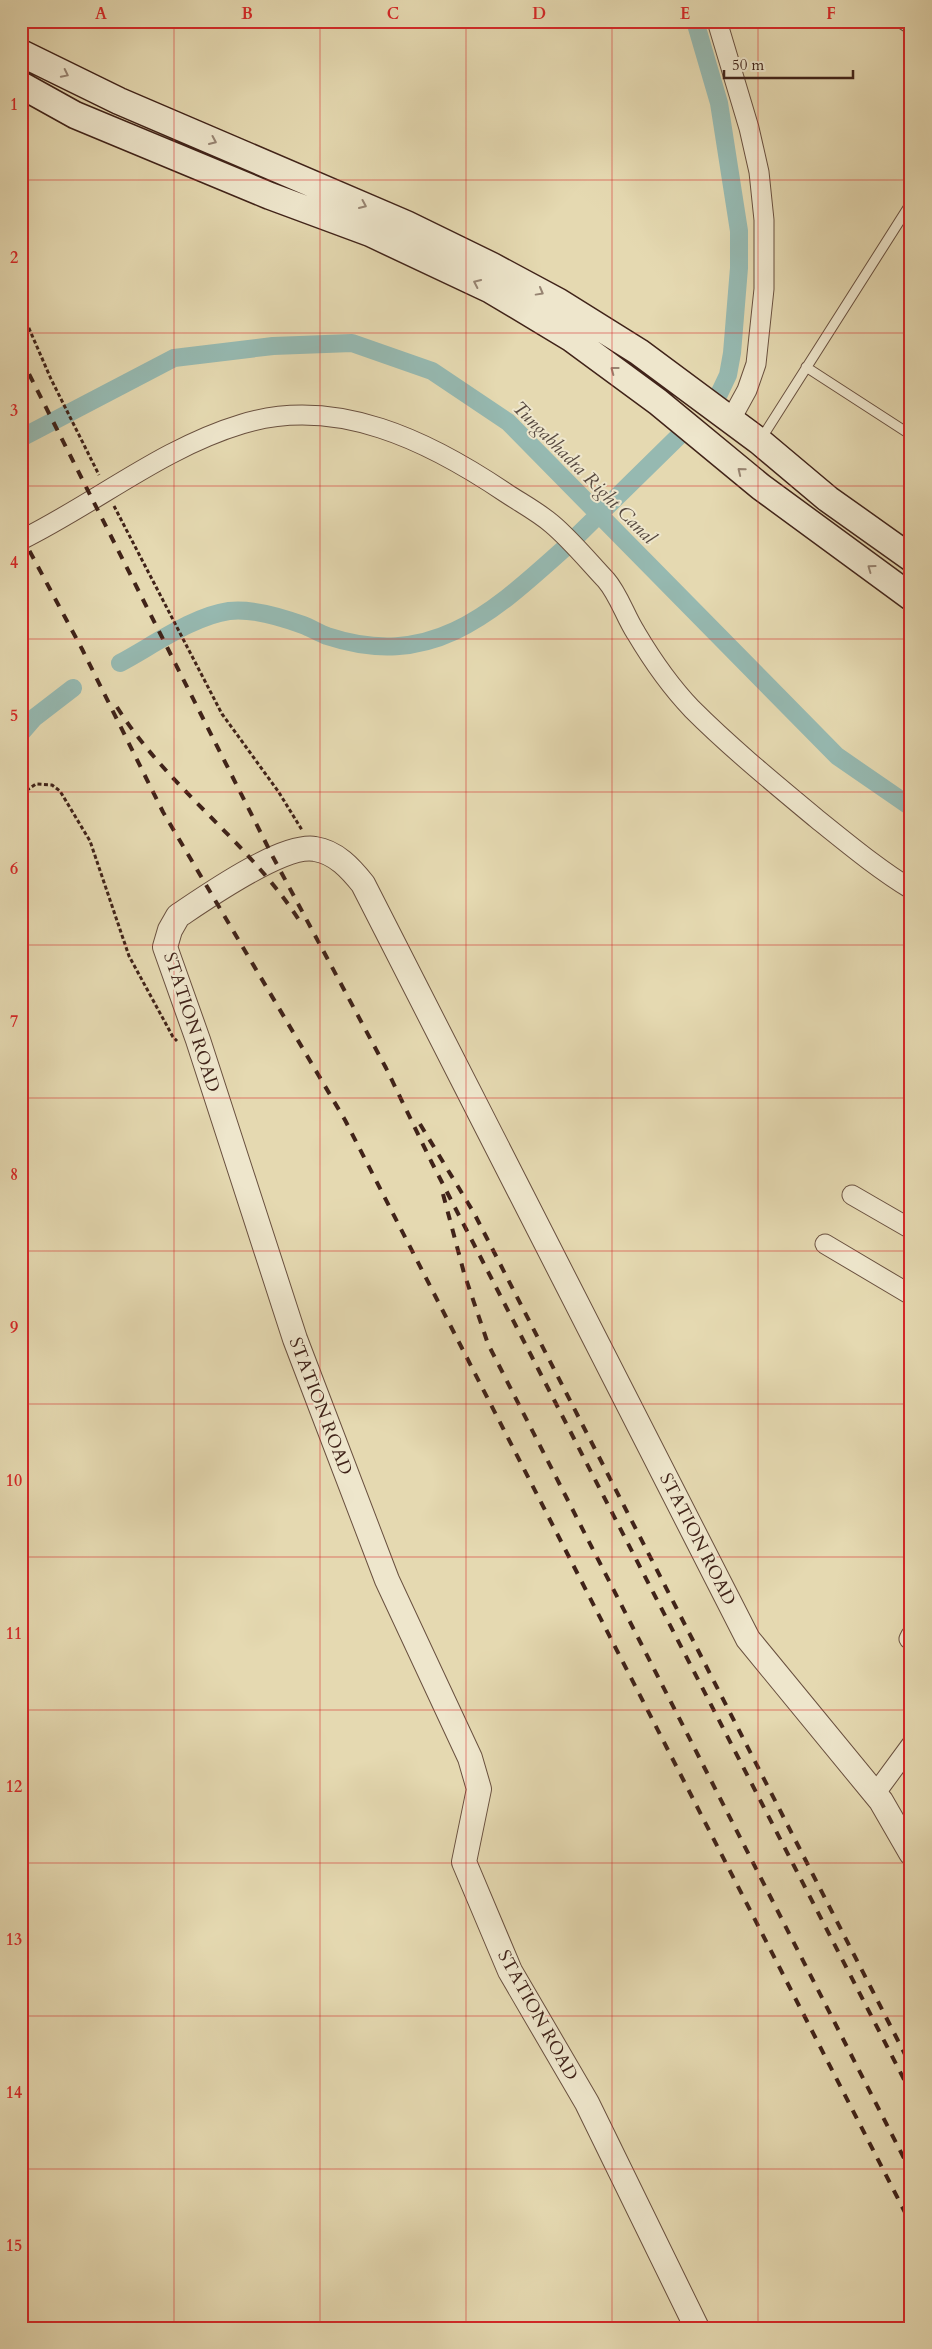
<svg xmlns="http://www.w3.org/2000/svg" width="932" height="2349" viewBox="0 0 932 2349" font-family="Cardo,serif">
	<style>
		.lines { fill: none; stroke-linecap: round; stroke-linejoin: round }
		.canal { stroke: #96b9b1; stroke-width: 18 }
		.service-casing { stroke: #69503f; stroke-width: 11 }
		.minor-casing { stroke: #69503f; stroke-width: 21 }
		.tertiary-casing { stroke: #69503f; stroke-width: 26 }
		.secondary-casing { stroke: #402319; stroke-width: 29 }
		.path { stroke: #402319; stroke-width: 3; stroke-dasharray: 4 2.5; stroke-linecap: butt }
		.service { stroke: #eee6cc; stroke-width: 9 }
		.minor { stroke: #eee6cc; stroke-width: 19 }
		.tertiary { stroke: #eee6cc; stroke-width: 24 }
		.secondary { stroke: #eee6cc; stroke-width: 26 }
		.rail { stroke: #402319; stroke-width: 4; stroke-dasharray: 9 9; stroke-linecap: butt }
		.oneway { stroke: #978472 }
		.grid { fill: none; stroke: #d62828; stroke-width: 1; stroke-opacity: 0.55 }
		.labels { text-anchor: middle; stroke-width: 4; stroke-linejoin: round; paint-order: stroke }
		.street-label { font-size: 18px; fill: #402319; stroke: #eee6cc }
		.water-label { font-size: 19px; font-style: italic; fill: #56483f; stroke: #eee6cc }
		.neatline { fill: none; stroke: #d62828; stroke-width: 2 }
		.grid-label { font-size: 16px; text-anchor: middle; font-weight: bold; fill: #d62828 }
	</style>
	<rect width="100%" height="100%" fill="#e5d9b1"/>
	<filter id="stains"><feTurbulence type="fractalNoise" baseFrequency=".004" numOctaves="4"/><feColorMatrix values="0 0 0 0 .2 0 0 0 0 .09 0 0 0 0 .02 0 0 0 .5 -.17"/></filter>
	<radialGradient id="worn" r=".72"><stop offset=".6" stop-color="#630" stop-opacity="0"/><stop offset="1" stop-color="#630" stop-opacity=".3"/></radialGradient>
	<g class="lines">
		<path class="canal" d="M 695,21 L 719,103 L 739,231 L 739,268 L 732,353 L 728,375 L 719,394
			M 21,438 L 174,358 L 273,346 L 352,343 L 432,371 L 508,422 L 837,756 L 911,807
			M 577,536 L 684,431
			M 120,663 C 152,646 193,616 229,611 C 252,608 281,617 303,625 C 311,628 319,633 327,636 C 433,671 493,612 567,546
			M 21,733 L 34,718 L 73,688"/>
		<g class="service-casing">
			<path id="service" d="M 897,21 L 911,30
				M 806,367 L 911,435
				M 761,439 L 911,203"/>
		</g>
		<g class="minor-casing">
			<path id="minor" d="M 717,21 L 749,128 L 759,172 L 764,220 L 764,289 L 756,364 L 747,390 L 730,421
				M 21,540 C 96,503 162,448 242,424 C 336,395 429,441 506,493 C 521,503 538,512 552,524 C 571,540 589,562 606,580 C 619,595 625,616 636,633 C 652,660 671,687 692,709 C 731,748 775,784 817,819 C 847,843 878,869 911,889
				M 852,1195 L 911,1229
				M 825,1244 L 911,1295
				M 909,1639 L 911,1635
				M 875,1794 L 911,1745"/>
		</g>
		<g class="tertiary-casing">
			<path id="tertiary" d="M 697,2328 L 587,2103 L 510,1971 L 464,1862 L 479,1789 L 470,1758 L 387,1580 L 295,1339 L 198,1040 L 165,947 L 170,930 L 178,916 C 205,898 283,843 315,849 C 336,852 351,869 363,884 L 748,1639 L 881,1801 L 911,1853"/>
		</g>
		<g class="secondary-casing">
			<path id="secondary" d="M 21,53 L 119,101 L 406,224 L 492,266 L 559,302 L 639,352 L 759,441 L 828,499 L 911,558
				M 21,85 L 75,115 L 270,196 L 370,233 L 491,290 L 571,338 L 658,402 L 761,487 L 911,597"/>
		</g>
		<path class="path" d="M 21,310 L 51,379 L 99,475
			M 114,506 L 222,714 L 278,791 L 302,830
			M 21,794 L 36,784 L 52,785 L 60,791 L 90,841 L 129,956 L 173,1037 L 177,1041"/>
		<use href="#service" class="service"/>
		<use href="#minor" class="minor"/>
		<use href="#tertiary" class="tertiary"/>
		<use href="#secondary" class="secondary"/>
		<path class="rail" d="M 21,358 L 273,857 L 386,1068 L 431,1161 L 911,2093
			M 21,535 L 82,649 L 163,812 L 345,1120 L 911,2224
			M 117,707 C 167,787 248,841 299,920
			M 420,1124 L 474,1213 L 911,2066
			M 443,1194 L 464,1273 L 488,1344 L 911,2172"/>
	</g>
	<defs><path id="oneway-chevron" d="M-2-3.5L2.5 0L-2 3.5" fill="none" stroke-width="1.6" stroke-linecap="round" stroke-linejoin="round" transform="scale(1.25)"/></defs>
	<g class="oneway">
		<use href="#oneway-chevron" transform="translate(65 74) rotate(26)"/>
		<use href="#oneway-chevron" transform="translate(213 141) rotate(24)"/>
		<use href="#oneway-chevron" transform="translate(363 205) rotate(24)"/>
		<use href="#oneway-chevron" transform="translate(477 283) rotate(-155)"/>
		<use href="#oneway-chevron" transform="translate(540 292) rotate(29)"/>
		<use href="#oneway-chevron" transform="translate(614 370) rotate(-143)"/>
		<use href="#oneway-chevron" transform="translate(741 471) rotate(-141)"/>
		<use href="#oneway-chevron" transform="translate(871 568) rotate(-144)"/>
	</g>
	<path class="grid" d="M 174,21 L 174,2328M 320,21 L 320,2328M 466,21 L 466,2328M 612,21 L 612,2328M 758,21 L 758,2328M 21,180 L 911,180M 21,333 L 911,333M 21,486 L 911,486M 21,639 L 911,639M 21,792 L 911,792M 21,945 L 911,945M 21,1098 L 911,1098M 21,1251 L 911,1251M 21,1404 L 911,1404M 21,1557 L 911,1557M 21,1710 L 911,1710M 21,1863 L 911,1863M 21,2016 L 911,2016M 21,2169 L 911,2169"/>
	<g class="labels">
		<g class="street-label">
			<text transform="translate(192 1022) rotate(72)" y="6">STATION ROAD</text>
			<text transform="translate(321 1406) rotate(69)" y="6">STATION ROAD</text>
			<text transform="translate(698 1539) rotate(63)" y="6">STATION ROAD</text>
			<text transform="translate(538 2015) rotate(61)" y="6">STATION ROAD</text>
		</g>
		<g class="water-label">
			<text transform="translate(585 472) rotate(45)" y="7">Tungabhadra Right Canal</text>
		</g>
	</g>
	<rect width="932" height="2349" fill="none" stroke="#e5d9b1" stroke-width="55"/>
	<path d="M724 70v8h129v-8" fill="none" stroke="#402319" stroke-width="2.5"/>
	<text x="732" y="70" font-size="15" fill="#402319" stroke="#eee6cc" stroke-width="4" paint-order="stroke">50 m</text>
	<rect x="28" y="28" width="876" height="2294" class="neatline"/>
	<g class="grid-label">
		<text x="101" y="19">A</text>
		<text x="247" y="19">B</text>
		<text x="393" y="19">C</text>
		<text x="539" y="19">D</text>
		<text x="685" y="19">E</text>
		<text x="831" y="19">F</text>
		<text x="14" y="110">1</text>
		<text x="14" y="263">2</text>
		<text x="14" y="416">3</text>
		<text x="14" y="568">4</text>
		<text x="14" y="721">5</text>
		<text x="14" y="874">6</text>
		<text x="14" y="1027">7</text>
		<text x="14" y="1180">8</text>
		<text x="14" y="1333">9</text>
		<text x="14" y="1486">10</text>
		<text x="14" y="1639">11</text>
		<text x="14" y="1792">12</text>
		<text x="14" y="1945">13</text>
		<text x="14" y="2098">14</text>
		<text x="14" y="2251">15</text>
	</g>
	<rect width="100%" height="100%" filter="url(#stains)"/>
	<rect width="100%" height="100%" fill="url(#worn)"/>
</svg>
